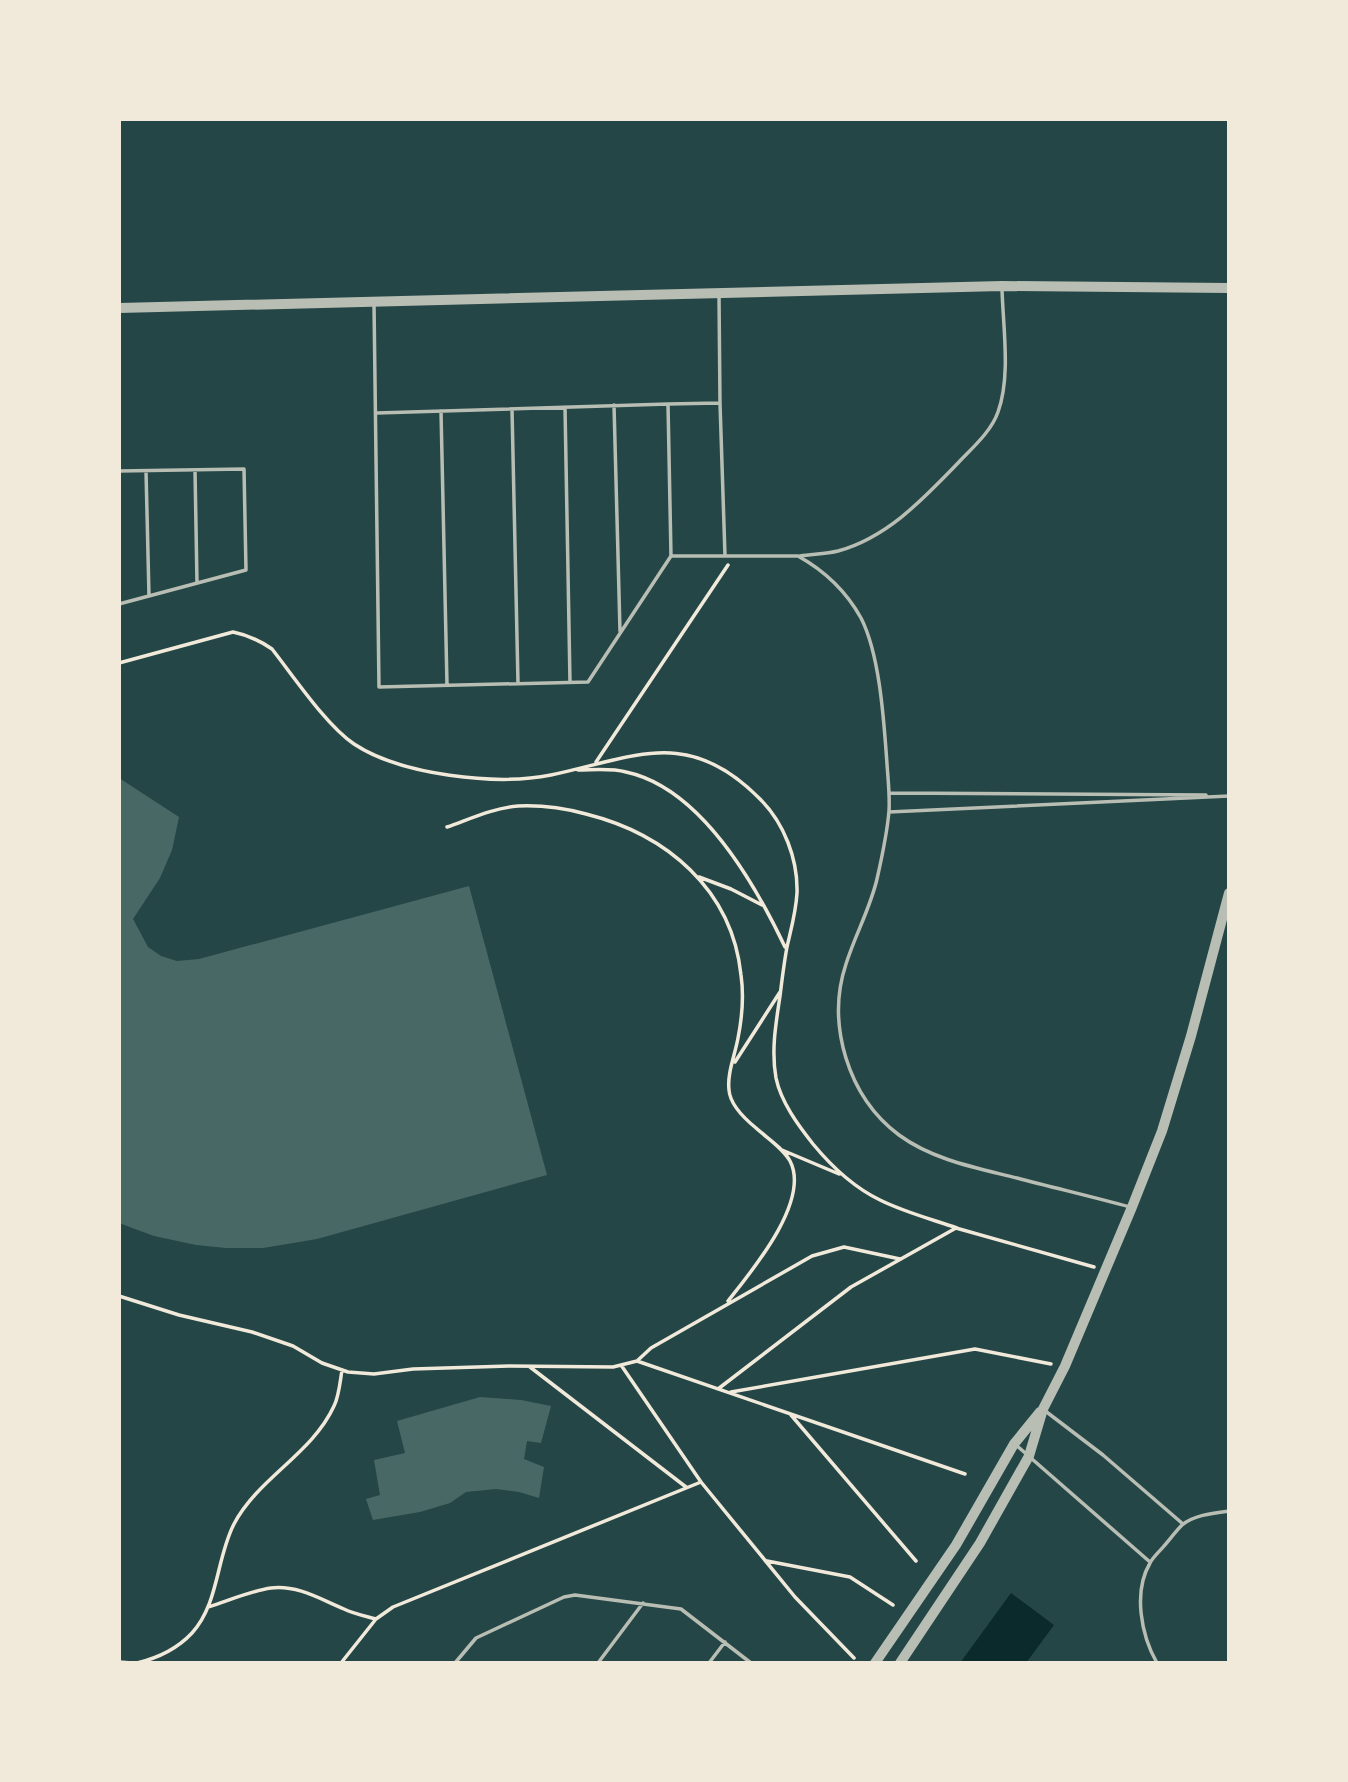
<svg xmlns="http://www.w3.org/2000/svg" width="1348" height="1782" viewBox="0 0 1348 1782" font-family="'PT Sans',sans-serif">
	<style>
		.green { fill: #244646 }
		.water { fill: #0a2a2b }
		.building { fill: #486865 }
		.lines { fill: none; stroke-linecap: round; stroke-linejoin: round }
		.path { stroke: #f1e9da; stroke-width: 3.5 }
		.service { stroke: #b8beb3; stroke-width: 3.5 }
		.tertiary { stroke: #b8beb3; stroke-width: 10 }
	</style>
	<rect width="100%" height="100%" fill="#0f3d3e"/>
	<path class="green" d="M 119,119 L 1229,119 L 1229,1663 L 119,1663 Z"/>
	<path class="water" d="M 1011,1593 L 1054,1625 L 1026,1663 L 960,1663 Z"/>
	<path class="building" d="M 119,778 L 179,817 L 172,850 L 160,878 L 133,919 L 148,947 L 161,956 L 177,961 L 199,959 L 469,886 L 547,1175 L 317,1239 L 263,1248 L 226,1248 L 196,1245 L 154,1236 L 119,1223 Z
		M 480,1397 L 521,1400 L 551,1406 L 541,1443 L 527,1441 L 524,1459 L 544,1467 L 539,1498 L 519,1492 L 496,1489 L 466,1492 L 450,1503 L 420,1512 L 373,1520 L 366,1499 L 380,1495 L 374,1460 L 405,1453 L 397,1421 Z"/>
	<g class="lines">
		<path class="path" d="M 119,663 L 233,632 C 248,635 259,640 272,649 C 294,677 326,725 354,744 C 401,775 496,786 551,775 C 636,757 688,726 760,799 C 784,823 798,859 797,893 C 796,912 791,929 787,947 C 784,963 782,980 780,996 C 776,1023 771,1050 776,1078 C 781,1102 798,1125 813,1144 C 832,1167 853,1187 880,1200 C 904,1212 931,1219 957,1228
			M 596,762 L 728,565
			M 578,770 C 593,770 611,768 626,772 C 701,788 755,884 785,947
			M 447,827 C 470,819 493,808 518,806 C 541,805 564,808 586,814 C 666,834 732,889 741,975 C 744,996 742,1018 738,1038 C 735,1055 727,1073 729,1090 C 730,1105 745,1119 756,1128 C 767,1138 783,1148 790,1161 C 811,1201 751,1272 728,1301
			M 699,877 L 731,889 L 762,905
			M 735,1062 L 780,992
			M 782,1150 L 839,1174
			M 119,1296 L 179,1315 L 252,1332 L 293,1346 L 322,1363 L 348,1372 L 374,1374 L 413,1369 L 509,1366 L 613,1367 L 637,1361 L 651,1348 L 812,1256 L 844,1247 L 900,1259
			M 637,1361 L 965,1474
			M 621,1365 L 701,1482
			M 530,1367 L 686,1487
			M 718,1389 L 851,1287 L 956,1228 L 1094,1267
			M 731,1392 L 975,1349 L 1051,1364
			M 791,1415 L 916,1561
			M 767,1561 L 850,1577 L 893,1605
			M 208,1607 C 228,1601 250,1591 271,1588 C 298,1585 320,1599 344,1609 C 354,1614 365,1616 376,1619
			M 119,1662 L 132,1663
			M 137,1663 C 158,1658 177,1649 192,1633 C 219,1603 216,1559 234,1524 C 258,1478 312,1454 334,1406 C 339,1396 340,1382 342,1370
			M 341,1663 L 376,1619 L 393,1607 L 701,1482 L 795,1597 L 854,1658"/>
		<path class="service" d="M 719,295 L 720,403 L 668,404 L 671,556 L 798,556 C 825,571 846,591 861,618 C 880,655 884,722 887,764 C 888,779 890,796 889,811 C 887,834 882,857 877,879 C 870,909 855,935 846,964 C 826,1024 848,1097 899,1135 C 933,1160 977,1168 1017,1178 C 1055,1188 1093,1197 1130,1207
			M 374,304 L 379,687 L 588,682 L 671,556
			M 720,403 L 725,556
			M 614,405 L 620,631
			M 565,407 L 570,682
			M 512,409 L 518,683
			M 441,411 L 447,685
			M 377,413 L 668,404
			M 195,470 L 197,583
			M 119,471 L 244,469 L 246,570 L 119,604
			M 146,471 L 149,596
			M 800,556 C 813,554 826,554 838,551 C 888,537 923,499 958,463 C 972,448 991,432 998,412 C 1011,376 1003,327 1002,289
			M 889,793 L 1206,795
			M 889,812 L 1229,796
			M 1044,1410 L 1103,1455 L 1183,1524
			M 1016,1445 L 1150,1562
			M 455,1663 L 476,1638 L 564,1597 L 575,1595 L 681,1609 L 751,1663
			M 598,1663 L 643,1603
			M 709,1663 L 725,1642
			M 1157,1663 C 1141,1635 1133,1592 1150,1563 C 1153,1557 1160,1551 1164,1546 C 1170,1539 1176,1531 1182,1525 C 1194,1515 1214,1513 1229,1511"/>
		<path class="tertiary" d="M 119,308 L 1002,286 L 1229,288
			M 875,1663 L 956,1545 L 1014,1444 L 1040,1412
			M 900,1663 L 980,1543 L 1029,1456 L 1043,1409 L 1065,1366 L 1132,1207 L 1162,1131 L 1191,1036 L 1229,893"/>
	</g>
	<rect width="1348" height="1782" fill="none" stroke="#f1e9da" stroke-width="242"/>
</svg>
